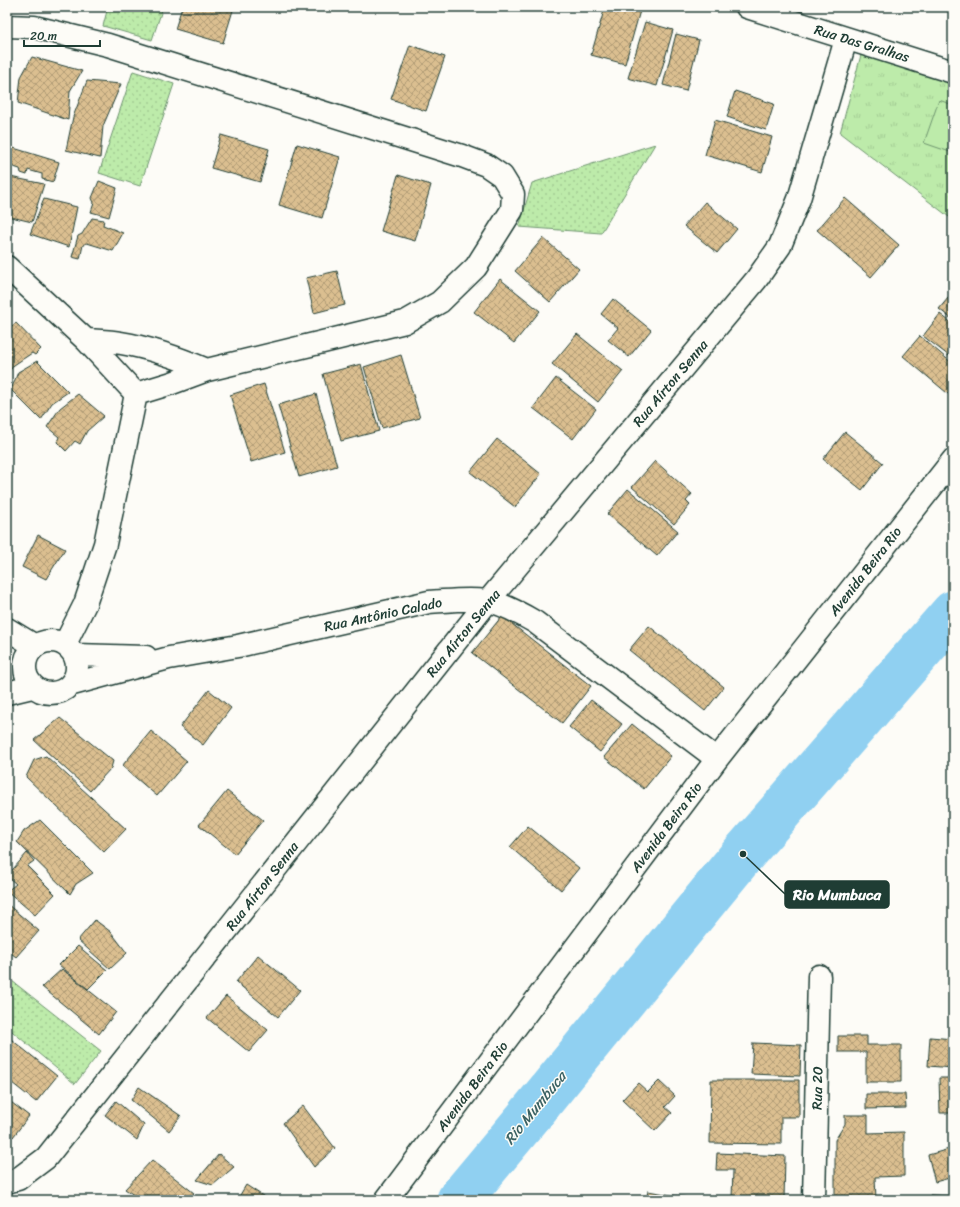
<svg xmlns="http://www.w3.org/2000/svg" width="960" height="1207" viewBox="0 0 960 1207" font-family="Sriracha,sans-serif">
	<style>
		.grass { fill: url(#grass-dots); stroke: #6e946f }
		.park { fill: url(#park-tufts); stroke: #6e946f }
		.pitch { fill: #bdebaa; stroke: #6e946f }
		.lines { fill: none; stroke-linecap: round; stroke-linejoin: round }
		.river { stroke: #90d0f1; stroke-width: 45 }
		.building { fill: url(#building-cross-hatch); stroke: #1f3d34 }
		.minor-casing { stroke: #1f3d34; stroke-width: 25 }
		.minor { stroke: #fdfcf7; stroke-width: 22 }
		.labels { text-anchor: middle; stroke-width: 3; stroke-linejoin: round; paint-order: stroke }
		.street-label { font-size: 14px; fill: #1f3d34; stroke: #fdfcf7 }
		.water-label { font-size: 15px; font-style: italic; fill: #3b6263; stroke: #fdfcf7 }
		.leader { fill: none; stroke: #1f3d34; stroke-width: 1.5 }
		.callout-dot { fill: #1f3d34; stroke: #fdfcf7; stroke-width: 1.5 }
		.callout { fill: #1f3d34; stroke: #1f3d34; stroke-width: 1.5 }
		.callout-label { font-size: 15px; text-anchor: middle; font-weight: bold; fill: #fff }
	</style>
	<defs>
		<pattern id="grass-dots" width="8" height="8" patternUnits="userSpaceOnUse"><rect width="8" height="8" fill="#bdebaa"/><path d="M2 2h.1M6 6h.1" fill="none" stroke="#a2ca93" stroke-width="1.8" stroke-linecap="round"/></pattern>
		<pattern id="park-tufts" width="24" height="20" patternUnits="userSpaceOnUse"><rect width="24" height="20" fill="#bdebaa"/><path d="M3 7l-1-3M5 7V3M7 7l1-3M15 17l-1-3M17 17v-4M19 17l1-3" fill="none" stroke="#a2ca93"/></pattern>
		<pattern id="building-cross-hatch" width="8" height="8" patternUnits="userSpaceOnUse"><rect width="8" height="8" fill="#dbbf90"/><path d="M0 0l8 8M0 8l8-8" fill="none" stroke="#b19c76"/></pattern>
	</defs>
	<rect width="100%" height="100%" fill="#fdfcf7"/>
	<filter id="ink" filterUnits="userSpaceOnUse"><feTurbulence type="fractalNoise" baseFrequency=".025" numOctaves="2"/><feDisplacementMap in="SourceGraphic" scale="8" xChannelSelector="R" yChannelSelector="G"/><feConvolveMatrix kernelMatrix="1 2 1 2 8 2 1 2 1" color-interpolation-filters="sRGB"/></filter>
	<g filter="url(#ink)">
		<path class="grass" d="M 108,7 L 163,7 L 152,40 L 103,26 Z
			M 133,71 L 174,84 L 140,186 L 99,173 Z
			M 655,144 L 601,233 L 519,227 L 532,183 Z
			M 7,977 L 101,1051 L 75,1084 L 7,1027 Z"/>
		<path class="park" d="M 861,55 L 953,83 L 953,220 L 840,133 Z"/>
		<path class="pitch" d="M 939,100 L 953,105 L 953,153 L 924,143 Z"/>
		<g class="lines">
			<path class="river" d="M 459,1200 L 534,1110 L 743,854 L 953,613"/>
		</g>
		<path class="building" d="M 182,7 L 234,7 L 223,43 L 175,29 Z
			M 605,7 L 641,7 L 625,64 L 591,55 Z
			M 645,22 L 673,30 L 657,86 L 628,78 Z
			M 676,34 L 699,40 L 686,91 L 663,85 Z
			M 410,45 L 445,57 L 426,111 L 391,99 Z
			M 32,57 L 82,71 L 70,91 L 68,120 L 18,103 L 21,77 Z
			M 87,81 L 121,84 L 103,126 L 100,158 L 66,150 L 73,117 Z
			M 735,91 L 774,104 L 766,130 L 727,117 Z
			M 715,120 L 772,137 L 762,172 L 705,155 Z
			M 221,135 L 269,149 L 260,182 L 211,168 Z
			M 297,144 L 340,157 L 322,218 L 279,205 Z
			M 7,146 L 59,162 L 53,182 L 42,179 L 42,174 L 28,170 L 27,175 L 21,173 L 20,169 L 7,165 Z
			M 398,175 L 431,185 L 415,241 L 381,231 Z
			M 10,177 L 44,184 L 32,222 L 7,216 L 7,188 Z
			M 99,181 L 117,188 L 109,217 L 91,212 L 94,203 L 92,198 Z
			M 845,198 L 899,245 L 871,277 L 817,230 Z
			M 44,199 L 77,207 L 69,247 L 30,234 Z
			M 705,202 L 737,229 L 717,253 L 684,226 Z
			M 92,218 L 104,220 L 103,225 L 123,233 L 113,251 L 87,243 L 83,245 L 80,259 L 72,257 L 78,236 L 82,234 Z
			M 543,238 L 579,269 L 550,302 L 515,271 Z
			M 337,271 L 345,305 L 314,313 L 306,278 Z
			M 500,279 L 540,311 L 514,343 L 474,312 Z
			M 953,292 L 953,320 L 939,309 Z
			M 613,299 L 651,330 L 629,357 L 608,340 L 618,328 L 601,314 Z
			M 940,314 L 953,324 L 953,359 L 923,336 Z
			M 16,323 L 41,349 L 35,355 L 32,353 L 14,365 L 7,374 L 7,329 Z
			M 577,334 L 623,371 L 598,402 L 552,364 Z
			M 920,336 L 953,364 L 953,398 L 903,356 Z
			M 401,355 L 420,418 L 382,428 L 364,367 Z
			M 37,361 L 68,392 L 52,403 L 41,420 L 11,390 L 18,372 Z
			M 361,364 L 379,431 L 341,441 L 323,374 Z
			M 556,378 L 596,409 L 573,439 L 533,408 Z
			M 264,384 L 285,452 L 251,462 L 230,395 Z
			M 78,394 L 104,416 L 87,431 L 80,444 L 75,441 L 66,451 L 57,442 L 59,437 L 47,427 L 60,408 Z
			M 316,394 L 337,466 L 299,477 L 278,405 Z
			M 845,432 L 883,463 L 862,490 L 823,459 Z
			M 497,439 L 541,474 L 515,507 L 470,472 Z
			M 655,461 L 692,494 L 686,501 L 690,505 L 674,524 L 632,487 Z
			M 628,489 L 678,531 L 657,556 L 607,514 Z
			M 38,535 L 65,549 L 46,579 L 22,567 Z
			M 502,616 L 591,686 L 562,723 L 472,653 Z
			M 649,626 L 724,687 L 705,711 L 629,650 Z
			M 209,690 L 231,708 L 203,745 L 180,727 Z
			M 591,700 L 622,724 L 600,752 L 569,727 Z
			M 60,718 L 113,761 L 111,768 L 90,791 L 34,740 Z
			M 632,724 L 671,756 L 644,789 L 604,757 Z
			M 151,731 L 187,761 L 157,796 L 122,766 Z
			M 46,756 L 126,829 L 104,852 L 26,777 L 34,760 Z
			M 227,791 L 263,820 L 235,854 L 199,825 Z
			M 40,820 L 93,873 L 76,884 L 70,894 L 17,842 L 24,831 Z
			M 528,826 L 579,868 L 561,890 L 510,847 Z
			M 27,853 L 34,861 L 27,866 L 55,894 L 35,915 L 7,891 L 16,884 L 7,876 Z
			M 7,904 L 39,931 L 16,957 L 7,950 Z
			M 95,920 L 111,932 L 127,953 L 110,969 L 78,940 Z
			M 78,946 L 107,970 L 88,989 L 59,965 Z
			M 258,955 L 300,990 L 278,1017 L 236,982 Z
			M 62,969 L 116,1012 L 99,1034 L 42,987 Z
			M 226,996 L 268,1030 L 249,1052 L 207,1018 Z
			M 7,1036 L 57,1076 L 36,1102 L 7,1079 Z
			M 838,1036 L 867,1036 L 867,1045 L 901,1045 L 901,1082 L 866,1082 L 866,1052 L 838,1052 Z
			M 930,1037 L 953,1039 L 953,1068 L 928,1066 Z
			M 753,1043 L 801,1045 L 800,1076 L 751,1074 Z
			M 939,1078 L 953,1078 L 953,1113 L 940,1113 Z
			M 711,1080 L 799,1080 L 799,1117 L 781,1117 L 781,1144 L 710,1143 Z
			M 659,1081 L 675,1096 L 665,1107 L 672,1113 L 655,1131 L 622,1100 L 638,1083 L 648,1092 Z
			M 139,1087 L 181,1116 L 169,1131 L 131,1100 Z
			M 866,1094 L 905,1094 L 906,1108 L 866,1109 Z
			M 7,1099 L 29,1116 L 13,1137 L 7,1132 Z
			M 116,1101 L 144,1125 L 137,1140 L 105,1115 Z
			M 303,1106 L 335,1148 L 314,1167 L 283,1123 Z
			M 845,1115 L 868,1115 L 868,1133 L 904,1132 L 904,1176 L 875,1177 L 876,1200 L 835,1200 L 835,1140 L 845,1124 Z
			M 953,1148 L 953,1177 L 935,1182 L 928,1155 Z
			M 717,1153 L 785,1156 L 784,1200 L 741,1200 L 741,1199 L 732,1198 L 733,1170 L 716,1170 Z
			M 219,1154 L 234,1167 L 213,1185 L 197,1180 Z
			M 152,1160 L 194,1193 L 187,1200 L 141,1200 L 125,1189 Z
			M 246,1185 L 269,1200 L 237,1200 Z
			M 648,1191 L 689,1198 L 689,1200 L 646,1200 Z
			M 930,1195 L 953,1196 L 953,1200 L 930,1200 Z"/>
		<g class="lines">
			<g class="minor-casing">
				<path id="minor" d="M 747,7 L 953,72
					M 7,26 L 34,27 L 108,45 L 462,156 L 486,165 L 502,176 L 513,194 L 512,210 L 476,267 L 440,302 L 405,322 L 207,370 L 172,383 L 136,394 L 86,340 L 7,267
					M 86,340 C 98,341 109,341 121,343 C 151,348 179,358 207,370
					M 7,629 L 35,646
					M25 667a26 26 0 1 1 52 0a26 26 0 1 1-52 0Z
					M 65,644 L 85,604 L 105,544 L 136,394
					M 75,655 L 146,657
					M 73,684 L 169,658 L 238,646 L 429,602 C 448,601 468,598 487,601 C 501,603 523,615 535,622 L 717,759
					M 7,693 L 32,687
					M 7,1182 L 18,1179 L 46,1158 L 488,601 L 756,280 L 780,246 L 799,199 L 846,39
					M 386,1200 L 717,759 L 953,460
					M 814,1200 L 819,976"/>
			</g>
			<use href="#minor" class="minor"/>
		</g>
	</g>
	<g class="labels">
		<g class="street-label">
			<text transform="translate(862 43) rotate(17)" y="5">Rua Das Gralhas</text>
			<text transform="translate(670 383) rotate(-50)" y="5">Rua Aírton Senna</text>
			<text transform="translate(865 571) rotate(-52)" y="5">Avenida Beira Rio</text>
			<text transform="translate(383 614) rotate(-12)" y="5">Rua Antônio Calado</text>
			<text transform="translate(463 633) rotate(-51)" y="5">Rua Aírton Senna</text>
			<text transform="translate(666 827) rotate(-53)" y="5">Avenida Beira Rio</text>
			<text transform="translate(262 886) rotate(-52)" y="5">Rua Aírton Senna</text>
			<text transform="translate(472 1086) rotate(-53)" y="5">Avenida Beira Rio</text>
			<text transform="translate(817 1088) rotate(-89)" y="5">Rua 20</text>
		</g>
		<g class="water-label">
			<text transform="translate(535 1108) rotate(-51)" y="5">Rio Mumbuca</text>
		</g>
	</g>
	<path class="leader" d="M743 854L785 894"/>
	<circle class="callout-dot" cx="743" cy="854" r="4"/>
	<rect class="callout" x="785" y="881" width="104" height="27" rx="4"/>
	<g class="callout-label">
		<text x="837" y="900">Rio Mumbuca</text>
	</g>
	<rect width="960" height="1207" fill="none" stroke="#fdfcf7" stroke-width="24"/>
	<rect x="12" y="12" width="936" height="1183" fill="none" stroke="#1f3d34" stroke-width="1.5" filter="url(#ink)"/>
	<path d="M24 40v6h76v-6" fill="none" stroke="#1f3d34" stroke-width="2"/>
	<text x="30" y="40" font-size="12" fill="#1f3d34" stroke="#fdfcf7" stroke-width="3" paint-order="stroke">20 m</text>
</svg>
